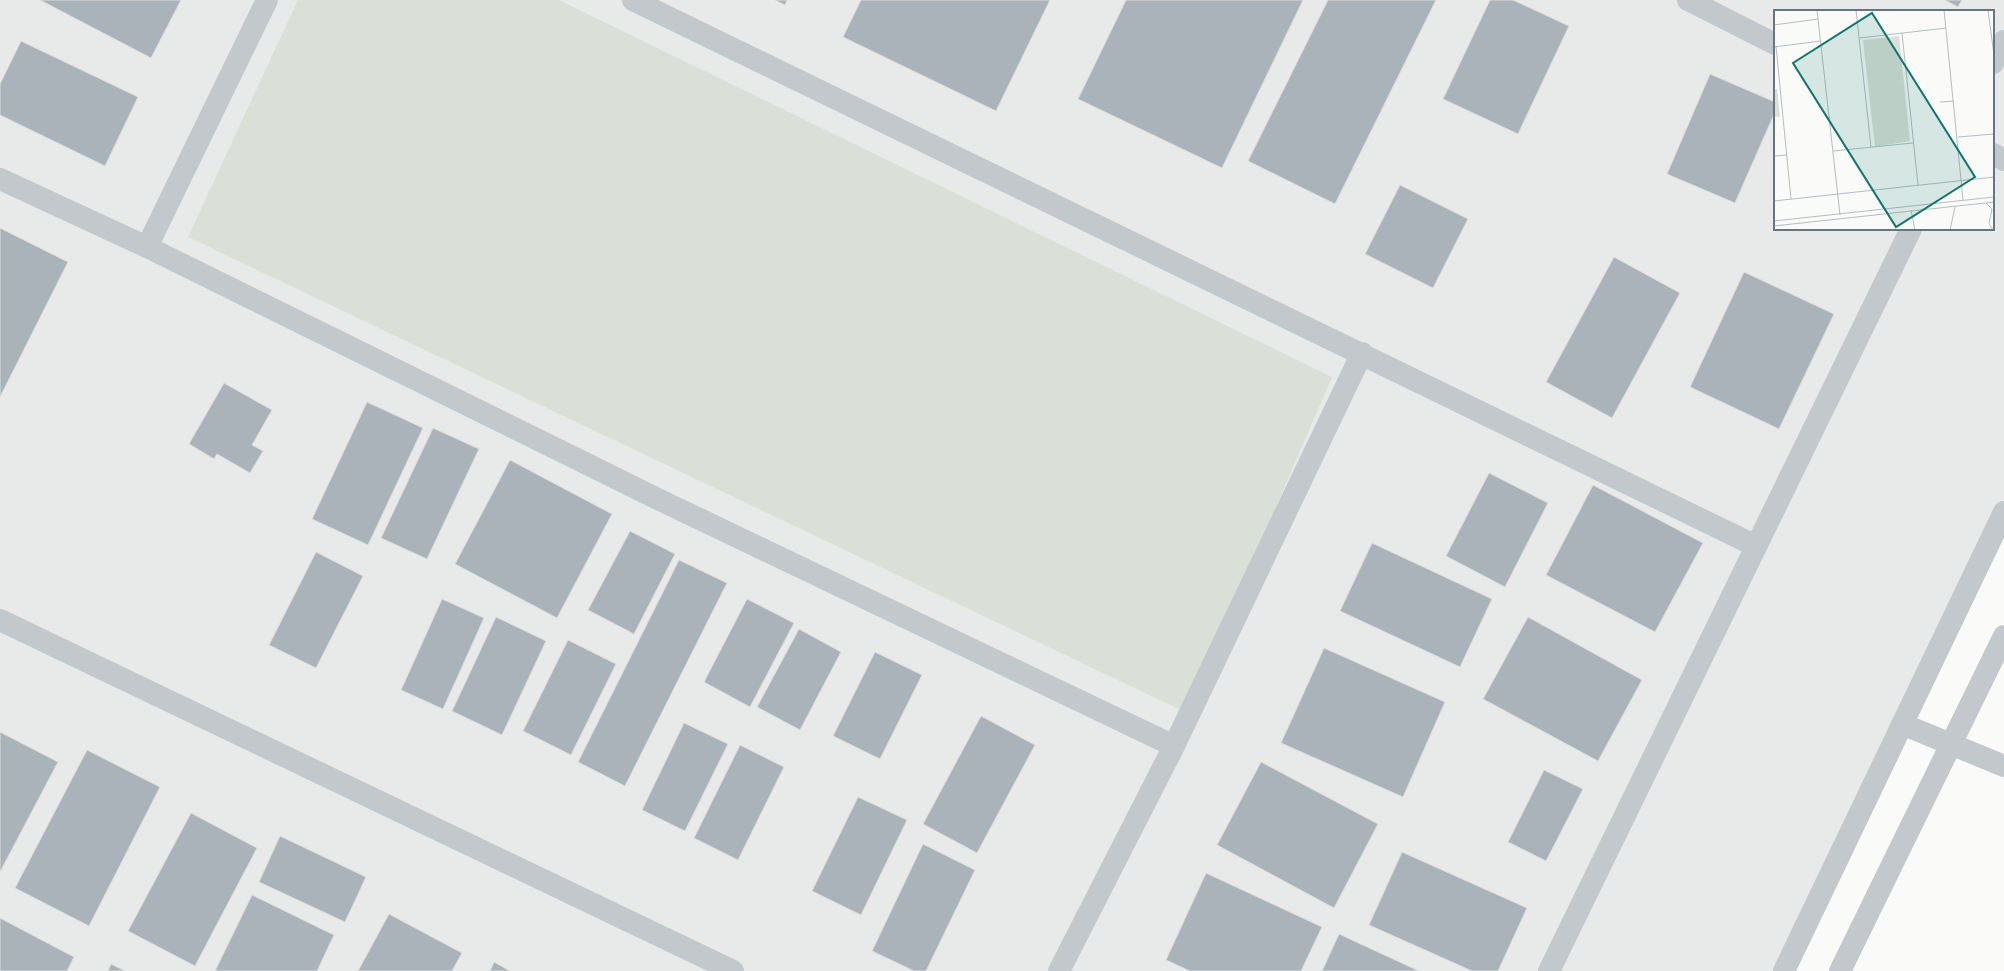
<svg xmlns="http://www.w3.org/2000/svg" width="2004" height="971" viewBox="0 0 2004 971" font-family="'Archivo Narrow',sans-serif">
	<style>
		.built { fill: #e8e9e9; fill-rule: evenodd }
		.green { fill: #dadfd7 }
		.building { fill: #aab3b9; stroke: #dcdcda }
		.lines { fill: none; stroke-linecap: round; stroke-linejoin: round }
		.minor { stroke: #c3c8cc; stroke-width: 22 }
		.inset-road { fill: none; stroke: #b5bdc2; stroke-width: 1 }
		.view { fill: #0f766e; fill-opacity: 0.15; stroke: #0f766e; stroke-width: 2 }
		.inset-edge { fill: none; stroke: #657683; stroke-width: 2 }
	</style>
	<rect width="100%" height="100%" fill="#fafaf8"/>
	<path class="built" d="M 0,0 L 2004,0 L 2004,537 L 1793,971 L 0,971 ZM 1775,11 L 1993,11 L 1993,229 L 1775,229 Z"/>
	<path class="green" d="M 298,0 L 559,0 L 1332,377 L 1187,713 L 188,237 Z"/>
	<path class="building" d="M 40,0 L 181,0 L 151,58 Z
		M 775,0 L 787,0 L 785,5 Z
		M 861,0 L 1050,0 L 996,111 L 843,37 Z
		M 1126,0 L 1303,0 L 1222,168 L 1078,99 Z
		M 1328,0 L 1436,0 L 1335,204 L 1248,161 Z
		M 1490,0 L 1513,0 L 1569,26 L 1518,134 L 1443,99 Z
		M 1945,0 L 1962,0 L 1958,7 Z
		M 21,41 L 138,97 L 105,166 L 0,115 L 0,84 Z
		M 1710,74 L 1775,102 L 1775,112 L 1735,203 L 1667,174 Z
		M 1400,185 L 1468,219 L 1433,288 L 1365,254 Z
		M 0,228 L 68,262 L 0,397 Z
		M 1614,257 L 1680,293 L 1612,418 L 1546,382 Z
		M 1744,272 L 1834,314 L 1779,429 L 1690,387 Z
		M 224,383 L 272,410 L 252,445 L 263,451 L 250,473 L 217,454 L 214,459 L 189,444 Z
		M 367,402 L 423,428 L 368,545 L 312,519 Z
		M 433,428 L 479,449 L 427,559 L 381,538 Z
		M 510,460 L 612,514 L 557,618 L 455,564 Z
		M 1489,473 L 1548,503 L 1505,587 L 1446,556 Z
		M 1593,485 L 1703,543 L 1655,632 L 1546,575 Z
		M 630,531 L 675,554 L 634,634 L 588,610 Z
		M 1372,543 L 1492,599 L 1460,667 L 1340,611 Z
		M 316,552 L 363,576 L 316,668 L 269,645 Z
		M 679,560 L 727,583 L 625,786 L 578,762 Z
		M 442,599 L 484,618 L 443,709 L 401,690 Z
		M 747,599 L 794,623 L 750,707 L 704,682 Z
		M 496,617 L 546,641 L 502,735 L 452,711 Z
		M 1528,617 L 1642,680 L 1598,761 L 1483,699 Z
		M 799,629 L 841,652 L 800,730 L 757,707 Z
		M 568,640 L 616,664 L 571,755 L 523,731 Z
		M 1324,648 L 1445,702 L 1403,797 L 1281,743 Z
		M 875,652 L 922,675 L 880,759 L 833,736 Z
		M 981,716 L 1035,745 L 977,853 L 923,824 Z
		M 684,723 L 728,744 L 685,831 L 642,810 Z
		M 0,732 L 58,762 L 0,872 Z
		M 740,745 L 784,767 L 738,860 L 694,838 Z
		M 87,750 L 160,787 L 89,926 L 15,888 Z
		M 1261,762 L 1378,824 L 1334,908 L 1217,845 Z
		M 1544,770 L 1583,789 L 1546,861 L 1508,842 Z
		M 858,797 L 907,820 L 861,915 L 812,891 Z
		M 191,813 L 257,848 L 195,966 L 128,931 Z
		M 280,836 L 366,877 L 345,922 L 259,882 Z
		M 923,844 L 975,870 L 926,971 L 914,971 L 872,951 Z
		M 1402,852 L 1527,908 L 1498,971 L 1472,971 L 1369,925 Z
		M 1206,873 L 1322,927 L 1301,971 L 1190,971 L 1166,960 Z
		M 252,895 L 334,935 L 317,971 L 215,971 Z
		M 389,914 L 462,953 L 452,971 L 358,971 Z
		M 0,918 L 74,957 L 67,971 L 0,971 Z
		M 1339,934 L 1419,971 L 1322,971 Z
		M 494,962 L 510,971 L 490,971 Z
		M 111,964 L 125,971 L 108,971 Z"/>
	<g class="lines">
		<path class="minor" d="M 633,0 L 1756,546
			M 1688,0 L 1775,44
			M 1993,63 L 2004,41
			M 1993,154 L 2004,160
			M 0,179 L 147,247 L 666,503 L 1174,746
			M 147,247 L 267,0
			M 0,620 L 733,971
			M 1902,724 L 2004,766
			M 1059,971 L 1174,746 L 1362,353
			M 1549,971 L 1911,229
			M 1784,971 L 2004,512
			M 1840,971 L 2004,636"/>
	</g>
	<g transform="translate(1774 10)">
		<rect width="220" height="220" fill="#fafaf8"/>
		<path d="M 125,26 L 136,131 L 101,137 L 89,30 ZM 0,79 L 3,79 L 6,107 L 0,107 Z" fill="#dadfd7"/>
		<path class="inset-road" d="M 43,0 L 66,205M 82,0 L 97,137M 170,0 L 189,190M 214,0 L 220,45M 0,15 L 44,9M 128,23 L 144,175M 86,28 L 172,18M 2,36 L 17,189M 0,37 L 47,31M 166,92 L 180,91M 184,127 L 220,124M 59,141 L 139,133M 0,146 L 13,145M 0,191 L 220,167M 212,193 L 218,199 L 215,214 L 219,220M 137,200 L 141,220M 0,211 L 220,187M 0,216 L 220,192M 176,220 L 181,197"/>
		<path class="view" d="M 98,3 L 201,167 L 122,217 L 19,53 Z"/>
		<rect width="220" height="220" class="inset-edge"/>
	</g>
</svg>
